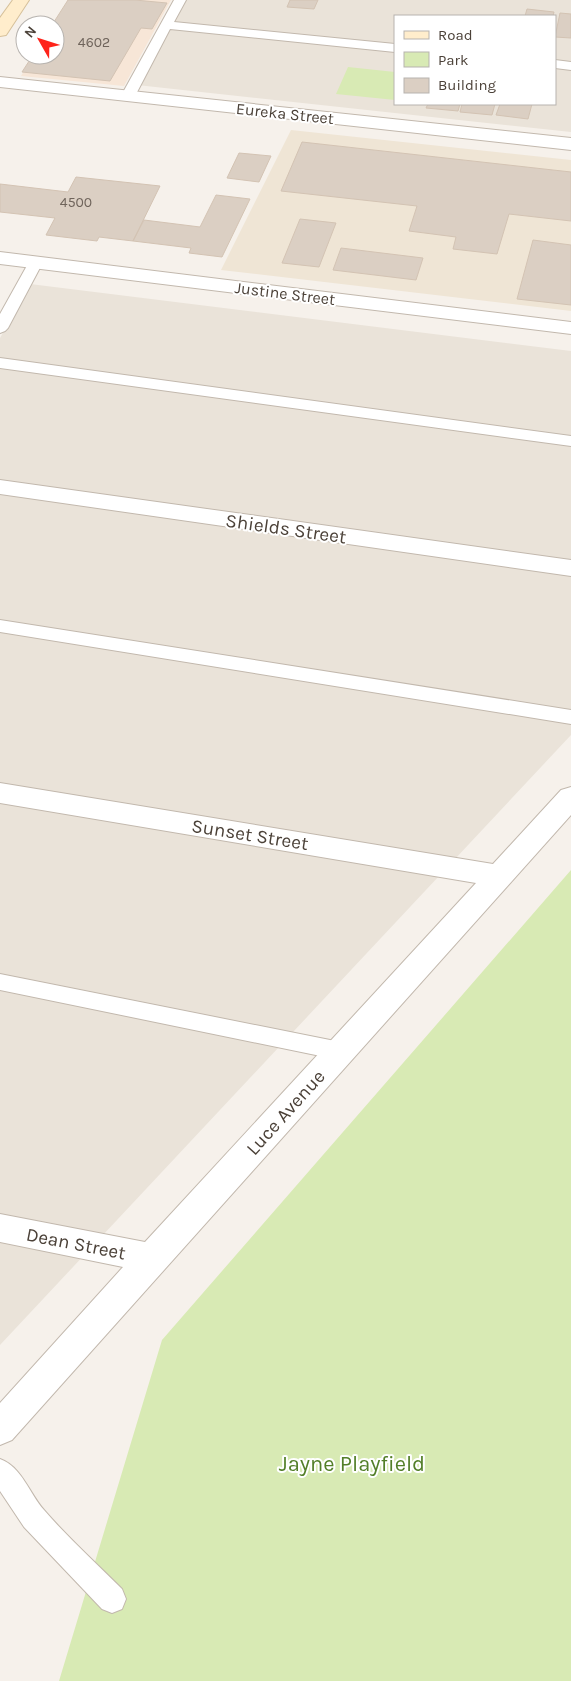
<svg xmlns="http://www.w3.org/2000/svg" width="571" height="1681" viewBox="0 0 571 1681" font-family="Karla,sans-serif">
	<style>
		.residential { fill: #eae3d9; fill-rule: evenodd }
		.commercial { fill: #f7e6d7 }
		.education { fill: #efe5d5 }
		.green { fill: #d8eab4 }
		.building { fill: #dbcfc3; stroke: #d3c3b3 }
		.lines { fill: none; stroke-linecap: round; stroke-linejoin: round }
		.service-casing { stroke: #c2b8ad; stroke-width: 2 }
		.minor-casing { stroke: #c2b8ad; stroke-width: 2 }
		.secondary-casing { stroke: #d6c09a; stroke-width: 2 }
		.service { fill: #fff; fill-rule: evenodd }
		.minor { fill: #fff; fill-rule: evenodd }
		.secondary { fill: #ffedcc; fill-rule: evenodd }
		.labels { text-anchor: middle; stroke-width: 4; stroke-linejoin: round; paint-order: stroke }
		.far-number-label { font-size: 14px; fill: #6f645b }
		.far-street-label { font-size: 16px; fill: #4b4138; stroke: #fff }
		.street-label { font-size: 19px; fill: #4b4138; stroke: #fff }
		.near-park-label { font-size: 22px; fill: #537f29; stroke: #fff }
	</style>
	<rect width="100%" height="100%" fill="#f6f1eb"/>
	<path class="residential" d="M 184,0 L 571,0 L 571,132 L 137,85 ZM 395,16 L 555,16 L 555,104 L 395,104 Z
		M 30,284 L 571,351 L 571,735 L 0,1345 L 0,338 Z"/>
	<path class="commercial" d="M 68,0 L 171,0 L 124,86 L 21,76 L 34,55 L 55,55 L 55,25 Z"/>
	<path class="education" d="M 291,130 L 571,160 L 571,311 L 221,270 Z"/>
	<path class="green" d="M 348,67 L 395,72 L 395,100 L 336,94 Z
		M 571,870 L 571,1681 L 59,1681 L 162,1340 Z"/>
	<path class="building" d="M 68,0 L 135,0 L 167,3 L 152,29 L 141,28 L 110,81 L 22,72 L 33,55 L 55,55 L 55,25 L 52,25 Z
		M 290,0 L 318,0 L 314,9 L 287,7 Z
		M 527,9 L 554,12 L 553,16 L 525,16 Z
		M 560,13 L 571,14 L 571,38 L 555,37 Z
		M 428,104 L 460,104 L 458,111 L 426,108 Z
		M 462,104 L 495,104 L 492,115 L 460,112 Z
		M 500,104 L 532,104 L 528,119 L 496,115 Z
		M 302,142 L 571,172 L 571,221 L 509,214 L 497,254 L 453,249 L 456,237 L 409,231 L 417,206 L 281,191 Z
		M 239,153 L 271,156 L 259,182 L 227,178 Z
		M 76,177 L 160,186 L 133,241 L 99,237 L 97,241 L 46,235 L 55,218 L 0,212 L 0,184 L 68,192 Z
		M 216,195 L 250,199 L 222,257 L 189,253 L 191,248 L 133,241 L 144,220 L 200,227 Z
		M 300,219 L 336,223 L 319,267 L 282,263 Z
		M 533,240 L 571,245 L 571,305 L 517,299 Z
		M 341,248 L 423,258 L 416,280 L 333,270 Z"/>
	<g class="lines">
		<g class="service-casing">
			<path id="service" d="M 174,0 L 186,0 L 174,22 L 395,44 L 395,52 L 170,29 L 135,96 L 133,99 L 123,99 L 121,96 Z
				M 555,60 L 571,62 L 571,70 L 555,68 Z
				M 36,258 L 41,259 L 43,262 L 8,328 L 5,331 L 0,333 L 0,314 L 29,262 L 31,259 Z
				M 0,358 L 571,436 L 571,446 L 0,368 Z
				M 0,620 L 571,710 L 571,724 L 0,632 Z
				M 0,974 L 340,1042 L 348,1045 L 351,1051 L 348,1057 L 340,1060 L 0,990 Z
				M 0,1459 C 22,1467 29,1493 44,1510 C 68,1538 96,1563 122,1589 L 126,1599 L 122,1609 L 112,1613 L 102,1609 L 24,1527 L 0,1491 Z"/>
		</g>
		<g class="minor-casing">
			<path id="minor" d="M 0,77 L 571,138 L 571,150 L 0,87 Z
				M 0,252 L 571,322 L 571,334 L 0,264 Z
				M 0,480 L 571,560 L 571,576 L 0,494 Z
				M 0,783 L 493,864 L 561,790 L 571,787 L 571,815 L 12,1440 L 0,1445 L 0,1403 L 123,1267 L 0,1242 L 0,1214 L 145,1242 L 476,883 L 0,803 Z"/>
		</g>
		<g class="secondary-casing">
			<path id="secondary" d="M 13,0 L 29,0 L 6,35 L 0,36 L 0,18 Z"/>
		</g>
		<use href="#service" class="service"/>
		<use href="#minor" class="minor"/>
		<use href="#secondary" class="secondary"/>
	</g>
	<g class="labels">
		<g class="far-number-label">
			<text x="94" y="47">4602</text>
			<text x="76" y="207">4500</text>
		</g>
		<g class="far-street-label">
			<text transform="translate(285 113) rotate(6)" y="6">Eureka Street</text>
			<text transform="translate(285 293) rotate(7)" y="6">Justine Street</text>
		</g>
		<g class="street-label">
			<text transform="translate(286 528) rotate(8)" y="7">Shields Street</text>
			<text transform="translate(250 834) rotate(9)" y="7">Sunset Street</text>
			<text transform="translate(285 1112) rotate(-48)" y="7">Luce Avenue</text>
			<text transform="translate(76 1243) rotate(11)" y="7">Dean Street</text>
		</g>
		<g class="near-park-label">
			<text x="352" y="1471">Jayne Playfield</text>
		</g>
	</g>
	<rect x="394" y="15" width="162" height="90" fill="#ffffff" stroke="#b7b3af"/>
	<rect x="404" y="31" width="25" height="8" fill="#ffedcc" stroke="#b7b3af"/>
	<text x="438" y="40" font-size="15" fill="#4b4138">Road</text>
	<rect x="404" y="52" width="25" height="15" fill="#d8eab4" stroke="#b7b3af"/>
	<text x="438" y="65" font-size="15" fill="#4b4138">Park</text>
	<rect x="404" y="78" width="25" height="15" fill="#dbcfc3" stroke="#b7b3af"/>
	<text x="438" y="90" font-size="15" fill="#4b4138">Building</text>
	<g transform="translate(40 40) rotate(309)"><circle r="24" fill="#ffffff" stroke="#b7b3af"/>
	<path d="M0-4L9 19L0 12L-9 19Z" fill="#fe231a"/>
	<text y="-8" font-size="14" font-weight="bold" text-anchor="middle" fill="#4b4138">N</text>
	</g>
</svg>
